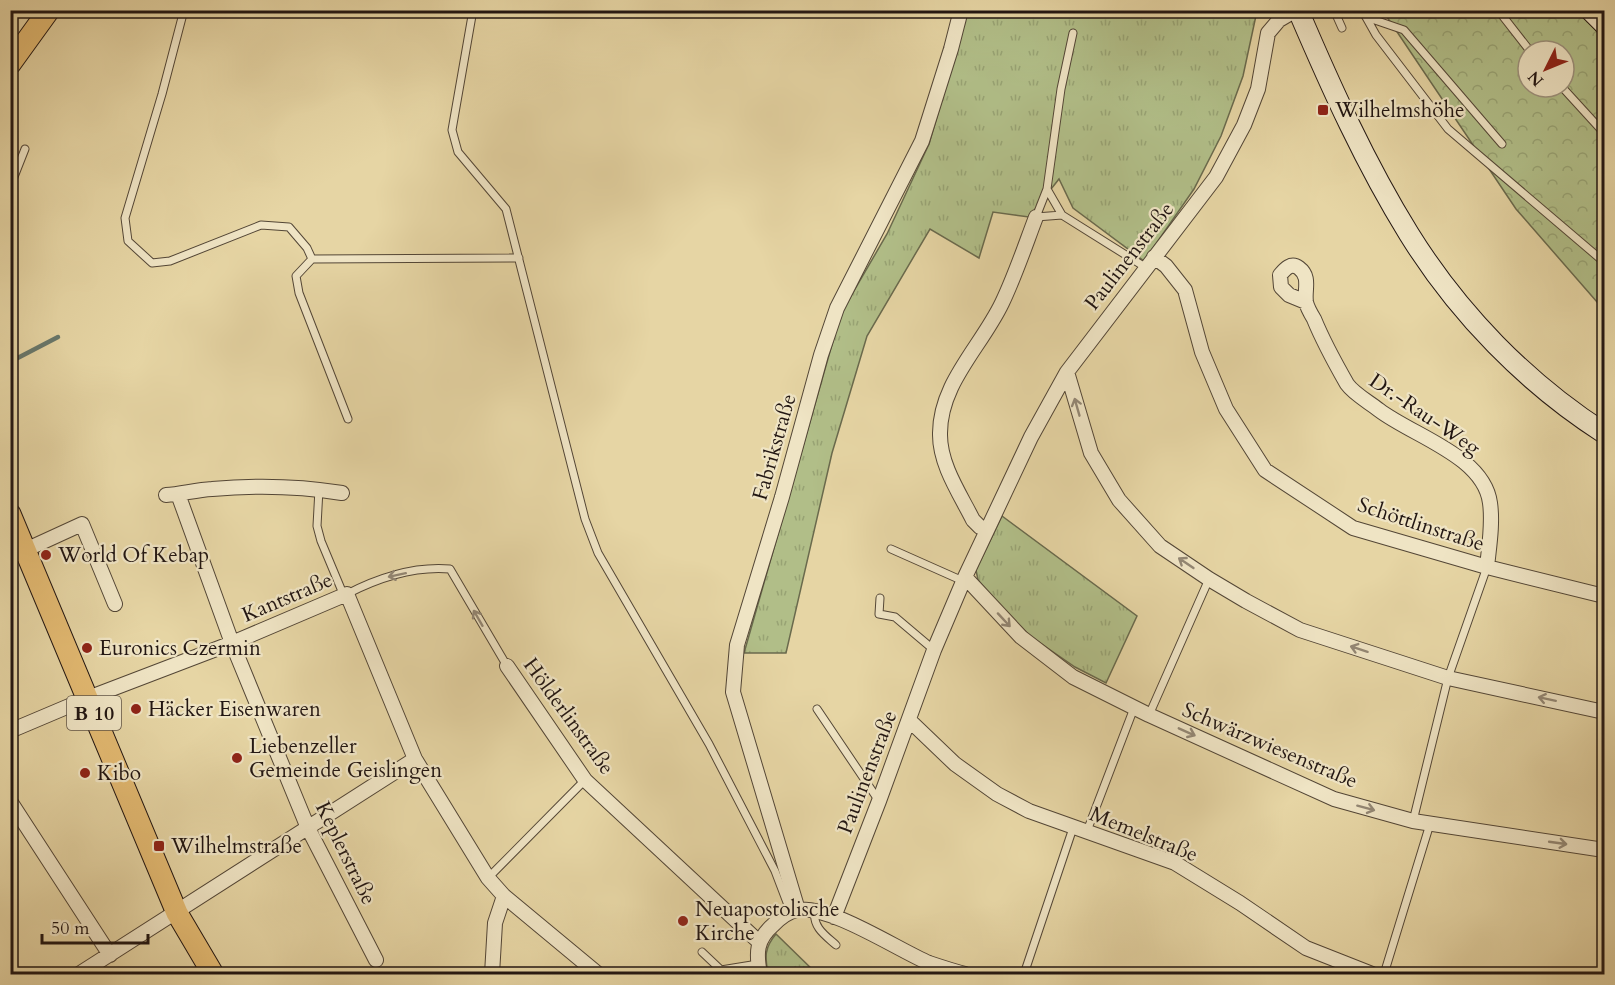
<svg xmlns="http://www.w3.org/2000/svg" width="1615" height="985" viewBox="0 0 1615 985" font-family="Cardo,serif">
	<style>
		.grass { fill: url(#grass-tufts); stroke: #6a6a4d; stroke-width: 1.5 }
		.forest { fill: url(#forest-crowns); stroke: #6a6a4d; stroke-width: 1.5; fill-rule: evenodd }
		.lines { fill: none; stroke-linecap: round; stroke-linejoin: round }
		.stream { stroke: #68786c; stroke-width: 4.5 }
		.service-casing { stroke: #534636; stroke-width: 9 }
		.minor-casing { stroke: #534636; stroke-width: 16 }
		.secondary-casing { stroke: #221612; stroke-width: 22 }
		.primary-casing { stroke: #221612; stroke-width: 23 }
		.service { stroke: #efe4c4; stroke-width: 7 }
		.minor { stroke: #efe4c4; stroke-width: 14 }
		.secondary { stroke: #efe4c4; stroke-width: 20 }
		.primary { stroke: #e3ba72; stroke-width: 21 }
		.oneway { stroke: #938774 }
		.poi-dot { fill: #8f2418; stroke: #efe4c4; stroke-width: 2 }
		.labels { text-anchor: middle; stroke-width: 4.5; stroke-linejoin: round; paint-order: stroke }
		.shield { fill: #efe4c4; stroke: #605447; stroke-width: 1.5 }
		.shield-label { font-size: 20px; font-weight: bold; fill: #221612 }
		.poi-label { font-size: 21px; fill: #221612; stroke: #efe4c4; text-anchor: start }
		.street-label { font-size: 21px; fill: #221612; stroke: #efe4c4 }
	</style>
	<defs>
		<pattern id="grass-tufts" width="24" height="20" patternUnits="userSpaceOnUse" patternTransform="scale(1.5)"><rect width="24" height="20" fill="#b1be88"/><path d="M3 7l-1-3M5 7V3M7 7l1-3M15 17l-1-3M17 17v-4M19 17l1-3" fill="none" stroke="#98a374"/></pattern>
		<pattern id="forest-crowns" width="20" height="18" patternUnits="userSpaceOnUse" patternTransform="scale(1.5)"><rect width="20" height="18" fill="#b1be88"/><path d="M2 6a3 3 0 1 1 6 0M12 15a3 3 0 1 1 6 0" fill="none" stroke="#98a374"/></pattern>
	</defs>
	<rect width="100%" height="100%" fill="#e6d5a4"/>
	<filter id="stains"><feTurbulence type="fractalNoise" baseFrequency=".00333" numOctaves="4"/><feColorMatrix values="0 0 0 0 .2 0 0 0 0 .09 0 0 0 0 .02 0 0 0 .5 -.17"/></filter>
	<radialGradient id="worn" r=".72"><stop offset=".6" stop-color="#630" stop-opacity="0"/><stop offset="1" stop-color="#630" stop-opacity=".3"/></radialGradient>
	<path class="grass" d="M 968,11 L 1257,11 L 1243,76 L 1221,136 L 1194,189 L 1144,261 L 1073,208 L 1059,179 L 1029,217 L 993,212 L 979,258 L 930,229 L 867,336 L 832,453 L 786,653 L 744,653 L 841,313 L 887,234 L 929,144 Z
		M 1002,516 L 1137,616 L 1106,683 L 1075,667 L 1030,636 L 991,596 L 978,580 L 976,570 Z
		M 776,934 L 817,974 L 768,974 C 765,957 764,948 776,934 Z"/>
	<path class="forest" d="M 1383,11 L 1590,11 L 1604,24 L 1604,310 L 1516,209 ZM 1528,51 L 1564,51 L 1564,87 L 1528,87 Z"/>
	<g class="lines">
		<path class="stream" d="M 10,362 L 58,337"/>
		<g class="service-casing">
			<path id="service" d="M 184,10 L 162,94 L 125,218 L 128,241 L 152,263 L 170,261 L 261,225 L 289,227 L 307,248 L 312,259
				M 473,10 L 452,130 L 458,152 L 506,209 L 585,519 L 598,553 L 709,744 L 775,871 L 791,913
				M 1334,10 L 1342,28
				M 1362,10 L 1376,35 L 1448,129 L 1604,262
				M 1498,10 L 1530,51
				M 1366,17 L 1404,30 L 1502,144
				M 1562,87 L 1604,133
				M 10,187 L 25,149
				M 1047,189 L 1036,217 L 1062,215 L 1145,267
				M 1062,215 L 1047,189 L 1061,89 L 1073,33
				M 348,419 L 299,293 L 296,276 L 312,259 L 519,258
				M 319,489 L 317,526 L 321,541 L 344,596
				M 891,549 L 963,581
				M 347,594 C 378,578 415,566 450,569 L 507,666
				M 880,598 L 879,614 L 895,617 L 934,650
				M 817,709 L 879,801
				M 1149,715 L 1209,579
				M 1413,821 L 1448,678 L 1487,567
				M 1087,831 L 1134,708
				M 488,878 L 585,780
				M 815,911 C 812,927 826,936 836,945
				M 702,952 L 721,970 L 758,964
				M 1024,974 L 1073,828
				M 1384,974 L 1430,824"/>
		</g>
		<g class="minor-casing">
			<path id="minor" d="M 1154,257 L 1166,266 L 1185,290 L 1202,352 L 1226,409 L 1265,470 L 1353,528 L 1487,567 L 1604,596
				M 1306,302 L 1289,295 L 1281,287 L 1280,275 C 1285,269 1291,262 1299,268 C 1311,277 1304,290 1306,302 C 1307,307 1311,314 1314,319 C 1323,341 1335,363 1347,384 C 1354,394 1369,402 1379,410 C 1413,436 1484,456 1490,503 C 1493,524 1489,547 1487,567
				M 1067,372 L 1091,453 L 1119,500 L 1160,546 L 1209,579 L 1246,601 L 1300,630 L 1448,678 L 1604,712
				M 178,494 L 232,643 L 308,828 L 376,960
				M 166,495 C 181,494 196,490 212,489 C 256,485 299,486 342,493
				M 986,530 L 980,527 L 973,520 C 960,494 940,465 940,435 C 939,384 981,347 1002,303 C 1015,276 1025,246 1036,217
				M 10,557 L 82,524 L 115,604
				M 965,577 L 1021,637 L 1073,677 L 1149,715 L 1334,799 L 1413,821 L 1604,850
				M 507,666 L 585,780 L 759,942
				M 909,720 L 955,764 L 997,794 L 1029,811 L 1175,863 L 1240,903 L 1306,948 L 1372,974
				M 10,731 L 88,698 L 232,643 L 347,594 L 415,759 L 488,878 L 504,896 L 598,974
				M 10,801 L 110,955
				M 798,910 L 733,692 L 737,645 L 782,497 L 821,355 L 837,308 L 922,141 L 951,49 L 961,10
				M 834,917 L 879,801 L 934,650 L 965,577 L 1031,437 L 1067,372 L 1216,177 L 1244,125 L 1258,89 L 1268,33 L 1279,20 L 1296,10
				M 79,974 L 415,759
				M 492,974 L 495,923 L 504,896
				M 760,974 C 756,953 756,940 773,925 C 780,918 787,912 797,910 C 829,904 898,950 929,963 C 941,967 953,971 965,974"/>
		</g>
		<g class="secondary-casing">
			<path id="secondary" d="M 1298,10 C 1331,87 1365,163 1409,234 C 1458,313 1526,383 1604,433
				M 1590,10 L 1604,24"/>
		</g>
		<g class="primary-casing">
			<path id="primary" d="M 10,64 L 49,10
				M 10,514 L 177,913 L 213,974"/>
		</g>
		<use href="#service" class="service"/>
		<use href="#minor" class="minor"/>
		<use href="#secondary" class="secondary"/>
		<use href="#primary" class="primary"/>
	</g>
	<defs><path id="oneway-shaft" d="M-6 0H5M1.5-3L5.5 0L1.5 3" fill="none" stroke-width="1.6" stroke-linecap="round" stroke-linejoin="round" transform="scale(1.5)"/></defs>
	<g class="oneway">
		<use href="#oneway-shaft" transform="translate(1077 407) rotate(-106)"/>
		<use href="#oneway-shaft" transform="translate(1186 563) rotate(-146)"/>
		<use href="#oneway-shaft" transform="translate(397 575) rotate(168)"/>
		<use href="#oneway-shaft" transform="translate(478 618) rotate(-120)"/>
		<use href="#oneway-shaft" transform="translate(1004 620) rotate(47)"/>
		<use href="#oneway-shaft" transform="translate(1359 649) rotate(-162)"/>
		<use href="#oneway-shaft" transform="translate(1547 699) rotate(-168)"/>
		<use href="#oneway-shaft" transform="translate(1187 732) rotate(24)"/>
		<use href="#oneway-shaft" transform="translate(1366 808) rotate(15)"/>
		<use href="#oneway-shaft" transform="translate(1558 843) rotate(8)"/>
	</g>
	<g class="poi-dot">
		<rect x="1317" y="104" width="12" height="12" rx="3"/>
		<circle cx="46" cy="555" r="6"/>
		<circle cx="87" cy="648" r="6"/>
		<circle cx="136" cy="709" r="6"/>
		<circle cx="237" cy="758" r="6"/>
		<circle cx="85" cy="773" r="6"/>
		<rect x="153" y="840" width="12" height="12" rx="3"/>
		<circle cx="683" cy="921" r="6"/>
	</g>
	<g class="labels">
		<rect class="shield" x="67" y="696" width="54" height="34" rx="4.5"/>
		<g class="shield-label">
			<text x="94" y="720">B 10</text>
		</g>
		<g class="poi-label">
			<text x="1335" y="117">Wilhelmshöhe</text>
			<text x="58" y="562">World Of Kebap</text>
			<text x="99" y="655">Euronics Czermin</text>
			<text x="148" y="716">Häcker Eisenwaren</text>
			<text x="249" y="753">Liebenzeller<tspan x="249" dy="24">Gemeinde Geislingen</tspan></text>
			<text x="97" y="780">Kibo</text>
			<text x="171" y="853">Wilhelmstraße</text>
			<text x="695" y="916">Neuapostolische<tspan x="695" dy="24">Kirche</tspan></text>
		</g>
		<g class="street-label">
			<text transform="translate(1129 256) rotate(-52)" y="7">Paulinenstraße</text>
			<text transform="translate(1425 414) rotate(34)" y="7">Dr.-Rau-Weg</text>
			<text transform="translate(774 447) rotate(-74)" y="7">Fabrikstraße</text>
			<text transform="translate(1421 524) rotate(18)" y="7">Schöttlinstraße</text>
			<text transform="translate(287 597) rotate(-23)" y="7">Kantstraße</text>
			<text transform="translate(569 716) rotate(54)" y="7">Hölderlinstraße</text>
			<text transform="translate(1270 745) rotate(23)" y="7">Schwärzwiesenstraße</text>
			<text transform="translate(867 772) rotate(-69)" y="7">Paulinenstraße</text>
			<text transform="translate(1144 834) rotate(22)" y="7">Memelstraße</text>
			<text transform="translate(346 853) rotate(64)" y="7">Keplerstraße</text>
		</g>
	</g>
	<rect width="1615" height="985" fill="none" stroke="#e6d5a4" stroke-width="36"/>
	<rect x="12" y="12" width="1591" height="961" fill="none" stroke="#221612" stroke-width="3"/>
	<rect x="18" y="18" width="1579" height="949" fill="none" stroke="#221612" stroke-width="1.5"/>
	<g transform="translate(1546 69) rotate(227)"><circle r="28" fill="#efe4c4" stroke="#9d927d" stroke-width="1.5"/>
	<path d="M0-4.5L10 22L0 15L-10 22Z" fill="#8f2418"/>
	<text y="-9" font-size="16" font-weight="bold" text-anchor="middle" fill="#221612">N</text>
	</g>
	<path d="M42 934v9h106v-9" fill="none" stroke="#221612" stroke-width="3"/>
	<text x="51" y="934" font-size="18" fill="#221612" stroke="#efe4c4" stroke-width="4.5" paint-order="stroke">50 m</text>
	<rect width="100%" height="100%" filter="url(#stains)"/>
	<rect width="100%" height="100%" fill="url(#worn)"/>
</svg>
